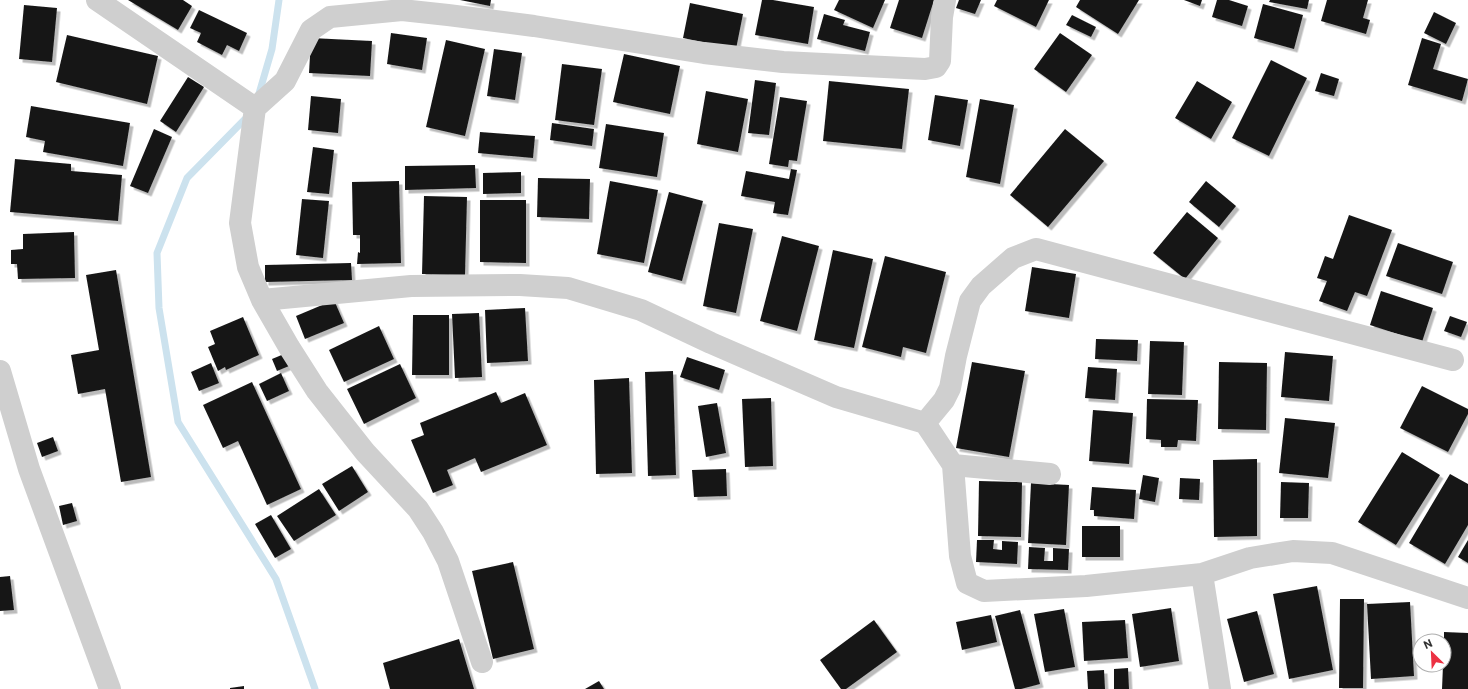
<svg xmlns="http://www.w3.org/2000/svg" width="1468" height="689" viewBox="0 0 1468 689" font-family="Commissioner,sans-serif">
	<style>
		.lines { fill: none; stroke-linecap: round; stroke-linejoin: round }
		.stream { stroke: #cce2ee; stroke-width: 7 }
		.building { fill: #191919; filter: url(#shadow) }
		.street { stroke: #cfcfcf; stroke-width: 22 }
	</style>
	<defs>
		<filter id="shadow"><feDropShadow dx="3.5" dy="3.5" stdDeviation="0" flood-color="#0004"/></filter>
	</defs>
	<rect width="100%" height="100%" fill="#fff"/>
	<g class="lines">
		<path class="stream" d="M 258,97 L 272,49 L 279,0
			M 249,115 L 187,178 L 157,253 L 159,308 L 178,422 L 276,579 L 315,689"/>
	</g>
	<path class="building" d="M 128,0 L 183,0 L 192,6 L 178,30 Z
		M 460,0 L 491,0 L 490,6 Z
		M 762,0 L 773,0 L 814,7 L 808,44 L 755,35 Z
		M 839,0 L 885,0 L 873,28 L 834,10 Z
		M 899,0 L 934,0 L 922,38 L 890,28 Z
		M 959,0 L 981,0 L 975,14 L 956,8 Z
		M 997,0 L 1049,0 L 1036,27 L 994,6 Z
		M 1080,0 L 1139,0 L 1118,34 L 1076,7 Z
		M 1184,0 L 1202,0 L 1200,6 Z
		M 1217,0 L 1229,0 L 1248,6 L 1242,26 L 1212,17 Z
		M 1270,0 L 1309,0 L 1307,9 L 1269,2 Z
		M 1327,0 L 1368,0 L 1363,18 L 1370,20 L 1366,34 L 1321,21 Z
		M 690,3 L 743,14 L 736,49 L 683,38 Z
		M 1263,4 L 1303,15 L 1294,49 L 1254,38 Z
		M 24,5 L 57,8 L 52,62 L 19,59 Z
		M 199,10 L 247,33 L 239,51 L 227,45 L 222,55 L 197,42 L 201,33 L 190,28 Z
		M 1434,12 L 1456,23 L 1446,44 L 1424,33 Z
		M 824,14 L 845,20 L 843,25 L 870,32 L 865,51 L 817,39 Z
		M 1072,15 L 1096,27 L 1091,37 L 1066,25 Z
		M 391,33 L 427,38 L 422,70 L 387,64 Z
		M 1060,33 L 1092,55 L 1066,92 L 1034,69 Z
		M 67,35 L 158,56 L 147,104 L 56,82 Z
		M 311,38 L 372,41 L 370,76 L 309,73 Z
		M 1422,38 L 1441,44 L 1433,69 L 1468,79 L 1462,101 L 1408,85 Z
		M 446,40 L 485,49 L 465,136 L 426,127 Z
		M 494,49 L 522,53 L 515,100 L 487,96 Z
		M 624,54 L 680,66 L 670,114 L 613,102 Z
		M 1271,60 L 1307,78 L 1269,156 L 1232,138 Z
		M 562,64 L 602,69 L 594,125 L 555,120 Z
		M 1321,73 L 1339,79 L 1334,96 L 1315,91 Z
		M 188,77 L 204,87 L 176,132 L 160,121 Z
		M 755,80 L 776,83 L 769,135 L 748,133 Z
		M 829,81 L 909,89 L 902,149 L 823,141 Z
		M 1197,81 L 1232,102 L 1211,139 L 1175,118 Z
		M 706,91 L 748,99 L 738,152 L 697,144 Z
		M 935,95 L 968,100 L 960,146 L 928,140 Z
		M 311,96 L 341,99 L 338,133 L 308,130 Z
		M 780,97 L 807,101 L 797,161 L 789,160 L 788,167 L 769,164 Z
		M 980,99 L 1014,105 L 1000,184 L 966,177 Z
		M 31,106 L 130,123 L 123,166 L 43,152 L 45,141 L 26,137 Z
		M 552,123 L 594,129 L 592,146 L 550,140 Z
		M 606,124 L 664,133 L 657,177 L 599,168 Z
		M 154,129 L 172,137 L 148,193 L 130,186 Z
		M 1065,129 L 1104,161 L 1048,227 L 1010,195 Z
		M 480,132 L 535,136 L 533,158 L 478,153 Z
		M 313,147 L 334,150 L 329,194 L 307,192 Z
		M 15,159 L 71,164 L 71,171 L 122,175 L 118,221 L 10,212 Z
		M 475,165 L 476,188 L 405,190 L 405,166 Z
		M 791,169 L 797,170 L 788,215 L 773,213 L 775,202 L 741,196 L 746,171 L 789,179 Z
		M 521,172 L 521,193 L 483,194 L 483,173 Z
		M 538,178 L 590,179 L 589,219 L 537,217 Z
		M 399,181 L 401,263 L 357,264 L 358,252 L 360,253 L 360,235 L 353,235 L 352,182 Z
		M 610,181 L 658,190 L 644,263 L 597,254 Z
		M 1206,181 L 1236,206 L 1219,227 L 1189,202 Z
		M 669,192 L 703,201 L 682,281 L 648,272 Z
		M 424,196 L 467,197 L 465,275 L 422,274 Z
		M 302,199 L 329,201 L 323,258 L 296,255 Z
		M 480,200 L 526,200 L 526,263 L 480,262 Z
		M 1187,212 L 1218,238 L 1185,279 L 1153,253 Z
		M 1349,215 L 1392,230 L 1367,296 L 1355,292 L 1347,311 L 1319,301 L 1327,281 L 1317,278 L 1325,256 L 1333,259 Z
		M 719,223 L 753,229 L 736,313 L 703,306 Z
		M 74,232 L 75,278 L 18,279 L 17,264 L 11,264 L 11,250 L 23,249 L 23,234 Z
		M 782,236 L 819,246 L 797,331 L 760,321 Z
		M 1398,243 L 1453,262 L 1442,294 L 1386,276 Z
		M 833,250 L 873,259 L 854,348 L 814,340 Z
		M 885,256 L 946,272 L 926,353 L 903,347 L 901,357 L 862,347 Z
		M 351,263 L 352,280 L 265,282 L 265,265 Z
		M 1032,267 L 1076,274 L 1069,318 L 1025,311 Z
		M 116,270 L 151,477 L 121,482 L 105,389 L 78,394 L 71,355 L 99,350 L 86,275 Z
		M 1381,291 L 1433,308 L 1422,342 L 1370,325 Z
		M 334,300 L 344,323 L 305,339 L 296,316 Z
		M 525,308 L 528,361 L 487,363 L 485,310 Z
		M 479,313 L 482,377 L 455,378 L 452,314 Z
		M 413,315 L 449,315 L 449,375 L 412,375 Z
		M 1450,316 L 1467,322 L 1461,337 L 1444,331 Z
		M 243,317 L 259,355 L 226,370 L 225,367 L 218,371 L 208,347 L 215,344 L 210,331 Z
		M 379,326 L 394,359 L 344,382 L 329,350 Z
		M 1096,339 L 1138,340 L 1137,361 L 1095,359 Z
		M 1150,341 L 1184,342 L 1182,395 L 1148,394 Z
		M 1285,352 L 1333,356 L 1329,401 L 1281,397 Z
		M 284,354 L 289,366 L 277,371 L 272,359 Z
		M 687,357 L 725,370 L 719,390 L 680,377 Z
		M 972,362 L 1025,371 L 1009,457 L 956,448 Z
		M 1219,362 L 1267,363 L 1266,430 L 1218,429 Z
		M 211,363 L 219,383 L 199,391 L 191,372 Z
		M 400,364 L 416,398 L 364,424 L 347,389 Z
		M 1088,367 L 1117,369 L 1115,400 L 1085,398 Z
		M 673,371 L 676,475 L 648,476 L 645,372 Z
		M 281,373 L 289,391 L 267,401 L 259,384 Z
		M 629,378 L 632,473 L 596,474 L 594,380 Z
		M 252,382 L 301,489 L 267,505 L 238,441 L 223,448 L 203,405 Z
		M 1422,386 L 1468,409 L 1468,414 L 1448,452 L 1400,428 Z
		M 496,392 L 501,403 L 525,393 L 547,445 L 481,472 L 475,458 L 447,470 L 453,485 L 433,493 L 411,440 L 424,435 L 420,423 Z
		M 771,398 L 773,466 L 745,467 L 742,399 Z
		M 1147,399 L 1198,400 L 1196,441 L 1178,440 L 1177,447 L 1161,447 L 1161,440 L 1146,439 Z
		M 717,403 L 726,453 L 706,457 L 698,406 Z
		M 1093,410 L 1133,413 L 1129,464 L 1089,461 Z
		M 1285,418 L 1335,423 L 1328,478 L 1279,473 Z
		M 53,437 L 58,451 L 42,457 L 37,443 Z
		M 1402,452 L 1440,475 L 1396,545 L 1358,522 Z
		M 1257,459 L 1257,536 L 1214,537 L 1213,460 Z
		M 352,466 L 368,492 L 339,511 L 322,484 Z
		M 726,469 L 727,496 L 694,497 L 692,470 Z
		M 1450,474 L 1468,484 L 1468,525 L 1445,564 L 1409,543 Z
		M 1143,475 L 1159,478 L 1155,502 L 1139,499 Z
		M 1180,478 L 1200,479 L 1199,500 L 1179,499 Z
		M 979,481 L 1022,482 L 1021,537 L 978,536 Z
		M 1281,482 L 1309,483 L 1308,518 L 1280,518 Z
		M 1031,483 L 1069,485 L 1066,545 L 1028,543 Z
		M 1092,487 L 1136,490 L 1134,519 L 1094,516 L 1094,510 L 1090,510 Z
		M 319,489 L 336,515 L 294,541 L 277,516 Z
		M 72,503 L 77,521 L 63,525 L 59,506 Z
		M 271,515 L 291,549 L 275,558 L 255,524 Z
		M 1082,526 L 1120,526 L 1120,557 L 1082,557 Z
		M 977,540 L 994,540 L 993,549 L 1002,550 L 1002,541 L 1018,542 L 1017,564 L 976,562 Z
		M 1468,540 L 1468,563 L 1458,557 Z
		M 1029,547 L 1045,548 L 1044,561 L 1053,561 L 1053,548 L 1069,549 L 1068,570 L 1028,569 Z
		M 513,562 L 534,649 L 493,659 L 472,571 Z
		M 10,576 L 14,610 L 0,611 L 0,577 Z
		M 1317,586 L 1333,670 L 1289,679 L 1273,594 Z
		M 1340,599 L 1364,599 L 1363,688 L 1339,688 Z
		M 1410,602 L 1414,676 L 1371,679 L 1367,604 Z
		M 1171,608 L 1179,661 L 1140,667 L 1132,614 Z
		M 1064,609 L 1075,667 L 1045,672 L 1034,614 Z
		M 1020,610 L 1040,684 L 1021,689 L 1015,689 L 995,616 Z
		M 1257,611 L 1274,674 L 1244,682 L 1227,619 Z
		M 991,615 L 997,642 L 962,650 L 956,622 Z
		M 874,620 L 897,652 L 846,689 L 841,689 L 820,660 Z
		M 1125,620 L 1128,658 L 1084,661 L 1082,622 Z
		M 1444,632 L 1468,633 L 1468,689 L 1442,689 L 1443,665 L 1444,665 Z
		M 459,639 L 474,689 L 390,689 L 383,663 Z
		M 1128,668 L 1129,689 L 1114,689 L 1114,669 Z
		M 1104,670 L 1105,689 L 1088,689 L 1087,671 Z
		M 599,681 L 604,689 L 585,689 Z
		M 244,686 L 244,689 L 230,689 L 230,688 Z"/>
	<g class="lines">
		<path class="street" d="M 97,0 L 255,108
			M 262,300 L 411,286 L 520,285 L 568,288 L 641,310 L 711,343 L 836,397 L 925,423 L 953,465 L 960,556 L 967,583 L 984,591 L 1086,586 L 1202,574 L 1250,558 L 1293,551 L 1332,553 L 1468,598
			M 0,371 L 29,469 L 110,689
			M 925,423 L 944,400 L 950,388 L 956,356 L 970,301 L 981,286 L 1013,258 L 1036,249 L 1453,360
			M 953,465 L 1050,474
			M 1202,574 L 1220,689
			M 482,662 L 448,561 L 433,532 L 418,509 L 365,452 L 317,391 L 289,347 L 262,300 L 248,267 L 240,223 L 255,108 L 285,81 L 311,30 L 330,17 L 402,10 L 448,15 L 534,26 L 704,53 L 783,62 L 925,69 L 936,67 L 940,61 L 942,17 L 945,0"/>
	</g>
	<g transform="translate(1432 653) rotate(336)"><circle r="19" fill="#ffffff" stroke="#adadad"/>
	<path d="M0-3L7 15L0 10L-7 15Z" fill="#ec3143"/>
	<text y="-6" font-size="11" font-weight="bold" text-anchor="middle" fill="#323232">N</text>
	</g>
</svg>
